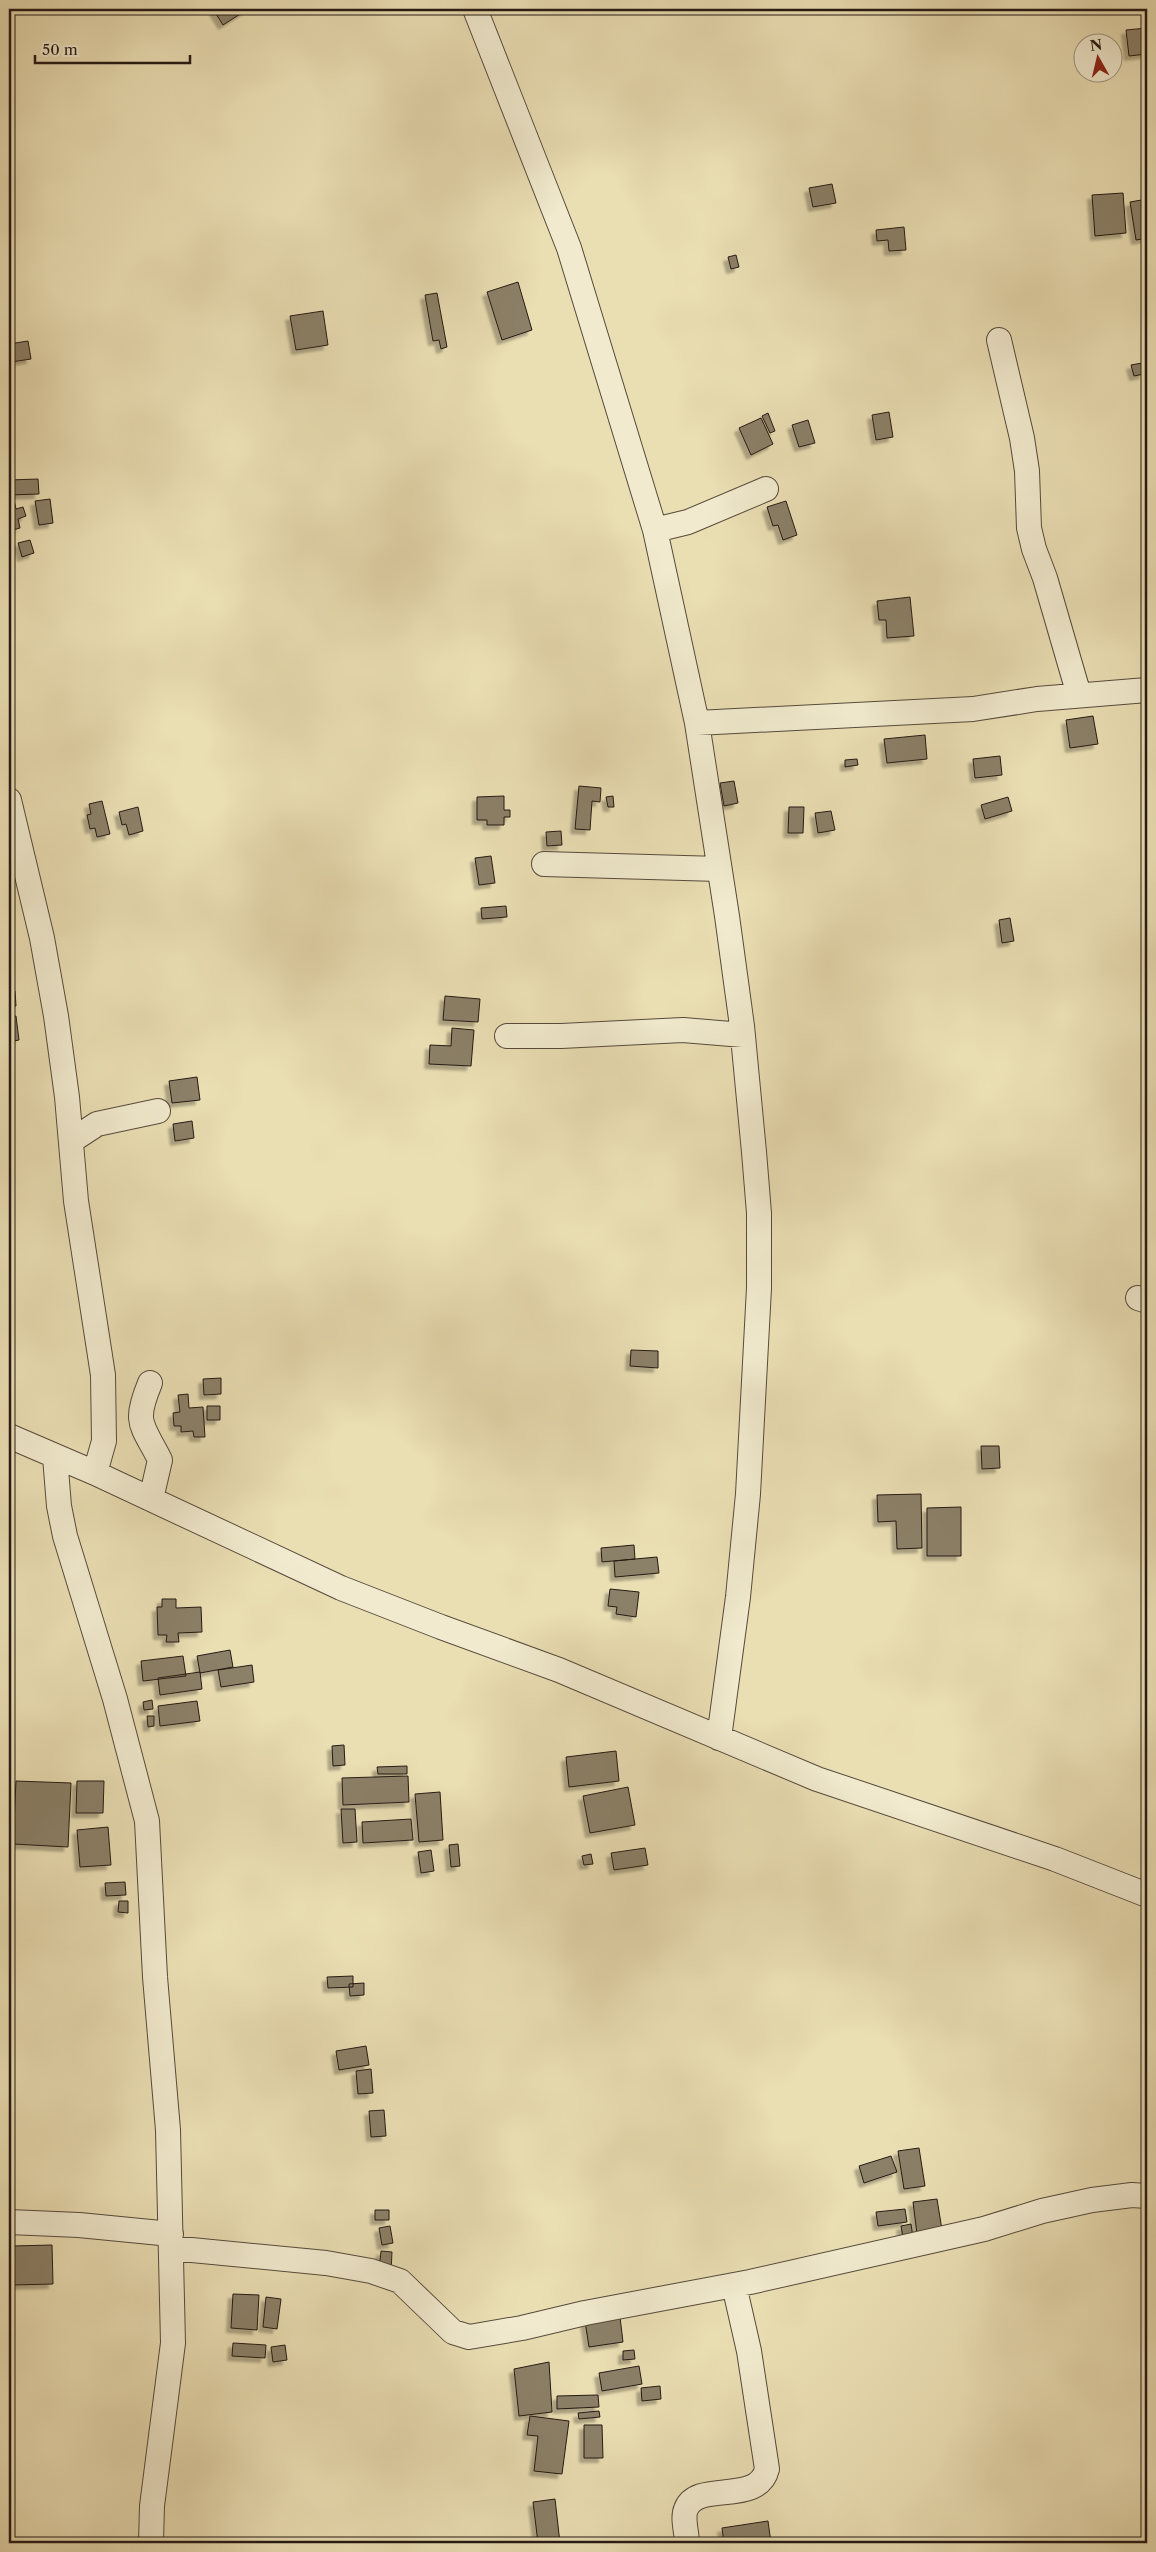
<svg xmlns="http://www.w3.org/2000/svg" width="1156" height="2552" viewBox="0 0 1156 2552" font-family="'Libre Caslon Text',serif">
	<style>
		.building { fill: #8b8067; stroke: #251a14; filter: url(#shadow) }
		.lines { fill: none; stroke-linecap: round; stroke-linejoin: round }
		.minor-casing { stroke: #564b3c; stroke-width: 26 }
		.minor { stroke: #f1eace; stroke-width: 24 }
	</style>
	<defs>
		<filter id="shadow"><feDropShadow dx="-4.5" dy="4.5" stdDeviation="1" flood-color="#0004"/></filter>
	</defs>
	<rect width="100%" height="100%" fill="#eadeb3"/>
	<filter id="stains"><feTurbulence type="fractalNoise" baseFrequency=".004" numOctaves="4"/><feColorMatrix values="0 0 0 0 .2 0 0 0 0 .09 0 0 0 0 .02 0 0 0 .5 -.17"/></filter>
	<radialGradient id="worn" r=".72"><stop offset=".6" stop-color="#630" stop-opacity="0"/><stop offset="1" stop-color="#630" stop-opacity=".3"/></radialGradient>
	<path class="building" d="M 213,9 L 248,9 L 223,25 Z
		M 1147,28 L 1147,54 L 1129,56 L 1126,30 Z
		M 832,184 L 836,203 L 813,207 L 809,188 Z
		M 1123,193 L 1126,233 L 1095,236 L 1092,195 Z
		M 1147,199 L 1147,238 L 1136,240 L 1130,202 Z
		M 904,227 L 906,250 L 889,251 L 888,240 L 877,241 L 876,230 Z
		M 736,255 L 739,267 L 731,269 L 728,257 Z
		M 518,282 L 532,330 L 502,340 L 487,292 Z
		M 437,293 L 447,347 L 441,349 L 439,340 L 433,341 L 425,295 Z
		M 323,311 L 328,345 L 296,350 L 290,316 Z
		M 28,341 L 31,359 L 11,362 L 9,344 Z
		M 1142,363 L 1144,374 L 1134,376 L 1131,365 Z
		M 889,412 L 893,437 L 876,440 L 872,415 Z
		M 768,413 L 775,431 L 770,433 L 762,416 Z
		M 761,418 L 773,444 L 751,455 L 739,428 Z
		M 808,420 L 815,443 L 799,447 L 792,425 Z
		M 38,479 L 39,494 L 9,495 L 9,480 Z
		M 50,499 L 53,523 L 39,525 L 35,501 Z
		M 14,500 L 16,509 L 23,507 L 26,516 L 18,519 L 20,528 L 9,531 L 9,501 Z
		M 786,501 L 797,535 L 783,540 L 778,525 L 773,526 L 767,507 Z
		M 30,540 L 34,553 L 22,557 L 18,543 Z
		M 910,597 L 914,636 L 887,638 L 886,620 L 879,620 L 877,601 Z
		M 1093,716 L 1098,744 L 1070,748 L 1066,720 Z
		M 925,735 L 927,759 L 887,763 L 884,739 Z
		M 1000,756 L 1002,775 L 975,778 L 973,759 Z
		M 857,759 L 858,765 L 845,767 L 845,760 Z
		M 734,781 L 738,803 L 724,806 L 720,783 Z
		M 579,786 L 601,788 L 600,802 L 592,801 L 590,830 L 575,829 Z
		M 504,796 L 504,810 L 510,810 L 510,817 L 504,817 L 504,825 L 487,825 L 487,820 L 477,820 L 477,797 Z
		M 613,796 L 614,807 L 608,807 L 606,797 Z
		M 1008,797 L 1012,811 L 985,819 L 981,805 Z
		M 102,801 L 110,834 L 97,837 L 95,828 L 90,829 L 87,815 L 91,814 L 89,804 Z
		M 138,807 L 143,831 L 129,835 L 126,824 L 122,825 L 119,812 Z
		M 789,807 L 804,807 L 803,833 L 788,833 Z
		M 831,811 L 835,830 L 818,833 L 815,813 Z
		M 561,831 L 562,845 L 547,846 L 546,832 Z
		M 491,856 L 495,883 L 479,885 L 475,858 Z
		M 506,906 L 507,917 L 482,919 L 481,908 Z
		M 1010,918 L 1014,941 L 1002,943 L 999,920 Z
		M 9,991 L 15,991 L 16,1006 L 9,1007 Z
		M 445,996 L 480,999 L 478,1022 L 443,1020 Z
		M 16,1016 L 19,1040 L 9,1042 L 9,1017 Z
		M 452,1028 L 474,1030 L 471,1066 L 429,1064 L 430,1045 L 451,1046 Z
		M 197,1077 L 200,1100 L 172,1103 L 169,1081 Z
		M 192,1121 L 194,1138 L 175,1141 L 173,1124 Z
		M 631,1350 L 658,1351 L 658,1368 L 630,1366 Z
		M 221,1378 L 221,1394 L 204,1395 L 203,1379 Z
		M 188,1394 L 189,1408 L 203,1407 L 205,1437 L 194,1437 L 193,1431 L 181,1432 L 181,1426 L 174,1426 L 173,1413 L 180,1412 L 178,1395 Z
		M 207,1406 L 220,1406 L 220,1420 L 207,1420 Z
		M 981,1446 L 999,1446 L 1000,1468 L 982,1469 Z
		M 921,1494 L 922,1548 L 897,1549 L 896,1521 L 878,1522 L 877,1495 Z
		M 961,1507 L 961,1556 L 927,1556 L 927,1508 Z
		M 634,1545 L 635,1559 L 602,1562 L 601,1548 Z
		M 657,1557 L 659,1573 L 615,1577 L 614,1561 Z
		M 610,1589 L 639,1592 L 636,1617 L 616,1614 L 617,1607 L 608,1606 Z
		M 162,1599 L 176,1599 L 176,1608 L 201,1607 L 202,1632 L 178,1633 L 179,1642 L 166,1642 L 167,1635 L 158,1635 L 157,1607 L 162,1607 Z
		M 230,1650 L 233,1667 L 200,1673 L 197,1656 Z
		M 183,1656 L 186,1676 L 143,1681 L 141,1661 Z
		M 252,1665 L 254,1682 L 221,1687 L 218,1670 Z
		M 200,1672 L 202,1689 L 160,1695 L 158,1678 Z
		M 152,1700 L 153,1709 L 144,1710 L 143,1702 Z
		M 197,1701 L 200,1721 L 160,1726 L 158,1706 Z
		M 147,1716 L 154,1716 L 154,1726 L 148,1727 Z
		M 344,1745 L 345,1765 L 333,1766 L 332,1746 Z
		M 616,1751 L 619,1781 L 569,1787 L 566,1757 Z
		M 407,1766 L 407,1774 L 378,1774 L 377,1767 Z
		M 408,1776 L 409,1802 L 343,1805 L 342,1778 Z
		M 16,1781 L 71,1783 L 68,1847 L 13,1844 Z
		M 77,1781 L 104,1781 L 103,1813 L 76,1813 Z
		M 628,1787 L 635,1825 L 590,1833 L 583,1796 Z
		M 440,1792 L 443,1840 L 419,1842 L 415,1794 Z
		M 341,1809 L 355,1809 L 357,1842 L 343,1843 Z
		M 411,1819 L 413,1840 L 363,1843 L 362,1822 Z
		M 108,1827 L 111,1865 L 80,1867 L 77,1830 Z
		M 458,1844 L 460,1866 L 451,1867 L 449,1845 Z
		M 645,1848 L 648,1865 L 614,1870 L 611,1853 Z
		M 431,1850 L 434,1871 L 421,1873 L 418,1852 Z
		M 591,1854 L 593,1864 L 584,1865 L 582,1856 Z
		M 125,1882 L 126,1895 L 106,1896 L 105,1883 Z
		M 119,1901 L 128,1901 L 128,1913 L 118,1912 Z
		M 353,1976 L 353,1987 L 328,1988 L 327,1977 Z
		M 364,1983 L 364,1995 L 350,1996 L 349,1984 Z
		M 366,2046 L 369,2065 L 339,2070 L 336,2051 Z
		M 371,2069 L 373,2093 L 358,2094 L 356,2071 Z
		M 384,2110 L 386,2136 L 371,2137 L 369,2111 Z
		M 919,2148 L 925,2186 L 904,2189 L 898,2151 Z
		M 891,2156 L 897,2172 L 864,2183 L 859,2166 Z
		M 937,2199 L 942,2230 L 917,2234 L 913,2202 Z
		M 905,2209 L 907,2222 L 878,2226 L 876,2212 Z
		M 375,2210 L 389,2210 L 389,2220 L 375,2220 Z
		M 911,2224 L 913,2237 L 903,2238 L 901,2226 Z
		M 390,2226 L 393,2243 L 382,2245 L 379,2228 Z
		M 52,2245 L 53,2284 L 13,2285 L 12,2246 Z
		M 381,2251 L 392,2252 L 391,2272 L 379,2271 Z
		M 233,2294 L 259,2295 L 257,2330 L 231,2328 Z
		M 266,2297 L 281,2299 L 277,2329 L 263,2327 Z
		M 620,2317 L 623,2342 L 589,2347 L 585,2321 Z
		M 233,2343 L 266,2345 L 265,2358 L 232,2356 Z
		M 285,2345 L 287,2360 L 273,2362 L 271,2347 Z
		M 634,2350 L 635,2359 L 623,2360 L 623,2351 Z
		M 549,2362 L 552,2412 L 519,2416 L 514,2369 Z
		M 639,2366 L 642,2384 L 602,2391 L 599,2373 Z
		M 660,2386 L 661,2399 L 642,2401 L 641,2388 Z
		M 598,2395 L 599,2407 L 557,2409 L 557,2396 Z
		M 599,2411 L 600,2417 L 579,2419 L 578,2413 Z
		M 530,2416 L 569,2421 L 562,2474 L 534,2471 L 538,2436 L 527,2435 Z
		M 584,2425 L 602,2425 L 603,2458 L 584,2458 Z
		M 555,2499 L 560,2543 L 538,2543 L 533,2502 Z
		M 768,2521 L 771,2543 L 724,2543 L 722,2528 Z"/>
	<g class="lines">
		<g class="minor-casing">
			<path id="minor" d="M 475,9 L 569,248 L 655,530 L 697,723 L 727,916 L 742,1026 L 754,1152 L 759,1213 L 759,1288 L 748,1494 L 738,1597 L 719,1738
				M 999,340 L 1022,438 L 1027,471 L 1029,528 L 1034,549 L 1045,578 L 1079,695
				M 655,530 L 688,522 L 766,489
				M 697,723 L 973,709 L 1037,699 L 1147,690
				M 9,800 L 42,938 L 56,1016 L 67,1097 L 76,1201 L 103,1375 L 104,1441 L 95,1473
				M 544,864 L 719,869
				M 507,1036 L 561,1036 L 683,1030 L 743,1035
				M 71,1141 L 97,1124 L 158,1111
				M 1138,1298 L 1147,1301
				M 150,1383 C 133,1424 142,1424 160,1460 L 151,1499
				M 9,1436 L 95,1473 L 341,1588 L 441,1627 L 559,1670 L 817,1779 L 1055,1859 L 1147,1895
				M 55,1457 L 59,1506 L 65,1536 L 115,1699 L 147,1821 L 155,1977 L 168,2130 L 173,2343 L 152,2506 L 151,2543
				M 9,2222 L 79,2225 L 171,2234
				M 171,2248 L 326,2263 L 371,2271 L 400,2281 L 453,2332 L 469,2337 L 522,2328 L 585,2313 L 750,2282 L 984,2229 L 1042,2211 L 1092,2200 L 1132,2195 L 1147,2196
				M 687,2543 C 687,2533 682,2518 686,2509 C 697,2480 758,2506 767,2469 L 749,2351 L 734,2285"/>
		</g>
		<use href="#minor" class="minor"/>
	</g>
	<rect width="1156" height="2552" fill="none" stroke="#eadeb3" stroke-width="30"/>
	<rect x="10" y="10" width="1136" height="2532" fill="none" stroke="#251a14" stroke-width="2.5"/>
	<rect x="15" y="15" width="1126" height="2522" fill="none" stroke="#251a14"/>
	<g transform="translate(1098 58) rotate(352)"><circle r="24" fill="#f1eace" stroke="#9f9784"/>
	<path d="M0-4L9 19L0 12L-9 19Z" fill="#8f2418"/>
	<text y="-8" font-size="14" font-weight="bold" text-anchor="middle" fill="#251a14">N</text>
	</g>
	<path d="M35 55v8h155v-8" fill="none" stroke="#251a14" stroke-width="2.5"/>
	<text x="42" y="55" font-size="15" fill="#251a14" stroke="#f1eace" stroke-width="4" paint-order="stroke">50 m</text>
	<rect width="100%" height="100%" filter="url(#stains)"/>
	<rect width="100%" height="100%" fill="url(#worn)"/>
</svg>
